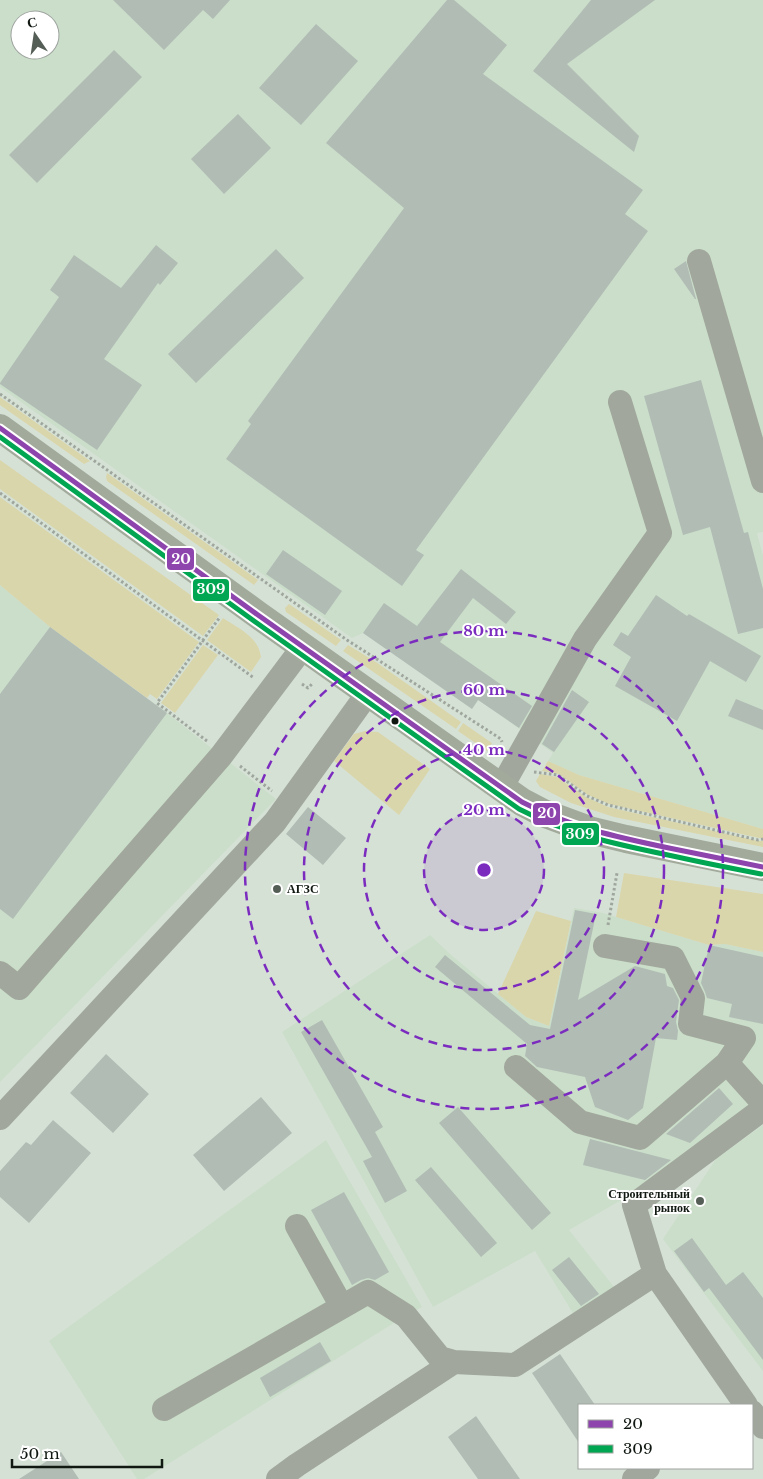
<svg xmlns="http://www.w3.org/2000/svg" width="763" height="1479" viewBox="0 0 763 1479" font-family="'Libre Baskerville',serif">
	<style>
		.built { fill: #cadeca; fill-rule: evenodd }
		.green { fill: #dad6ab }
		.building { fill: #b1bcb5 }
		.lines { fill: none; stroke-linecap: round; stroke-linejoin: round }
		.path { stroke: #9fa69d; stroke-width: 3; stroke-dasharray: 2.5 2.5; stroke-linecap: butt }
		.minor { stroke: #a1a79c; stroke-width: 24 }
		.major { stroke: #a2aa9c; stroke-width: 28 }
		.bus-1-casing { stroke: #fff; stroke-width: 9 }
		.bus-2-casing { stroke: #fff; stroke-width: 9 }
		.bus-1 { stroke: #8e44ad; stroke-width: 5 }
		.bus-2 { stroke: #00a651; stroke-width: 5 }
		.ring { fill: none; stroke: #7b2cbf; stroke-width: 2.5; stroke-dasharray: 9 6 }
		.bus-dot { fill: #101811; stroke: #fff; stroke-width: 2 }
		.poi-dot { fill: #555e56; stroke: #fff; stroke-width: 2 }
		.labels { text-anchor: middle; stroke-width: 4; stroke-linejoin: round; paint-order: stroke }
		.poi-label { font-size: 12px; font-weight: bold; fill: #101811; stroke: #fff; text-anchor: start }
		.centre { fill: #7b2cbf; stroke: #fff; stroke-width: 2.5 }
		.ring-label { font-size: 15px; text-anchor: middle; font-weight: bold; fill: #7b2cbf; stroke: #fff; stroke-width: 4; stroke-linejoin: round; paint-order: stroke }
		.line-badge { stroke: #fff; stroke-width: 2 }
		.badge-label { font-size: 14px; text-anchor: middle; font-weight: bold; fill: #fff }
	</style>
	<rect width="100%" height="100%" fill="#d6e1d6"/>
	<path class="built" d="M 0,0 L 763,0 L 763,532 L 757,533 L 763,556 L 763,829 L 579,775 L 548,761 L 553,753 L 479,700 L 472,709 L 363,633 L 352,638 L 0,387 ZM 20,20 L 50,20 L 50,50 L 20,50 Z
		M 0,585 L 50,627 L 167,713 L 276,799 L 0,1082 Z
		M 574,908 L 603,913 L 709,945 L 725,944 L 763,952 L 763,1098 L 651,1183 L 569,1230 L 614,1287 L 574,1315 L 535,1251 L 433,1307 L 282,1032 L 430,935 L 450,954 L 526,1017 L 549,1026 Z
		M 763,1125 L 763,1371 L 663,1239 L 716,1159 Z
		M 326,1140 L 422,1307 L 405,1316 L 144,1479 L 137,1479 L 49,1341 Z"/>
	<path class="green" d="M 0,397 L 90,461 L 84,464 L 0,405 Z
		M 0,460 L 219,615 L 203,636 L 0,489 Z
		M 107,473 L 258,580 L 254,585 L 107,481 L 106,477 Z
		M 0,497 L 199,642 L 157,699 L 150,694 L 147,698 L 50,627 L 0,585 Z
		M 289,604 L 341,640 L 336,646 L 286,612 L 285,608 Z
		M 223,618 C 239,629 258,636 261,657 L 251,672 L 207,640 Z
		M 203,645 L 218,655 L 175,713 L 161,703 Z
		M 348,645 L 376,662 L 461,722 L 456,729 L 343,651 Z
		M 463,723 L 492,743 L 487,751 L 458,731 Z
		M 365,731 L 378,732 L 430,769 L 399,815 L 334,761 L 354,734 Z
		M 548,761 L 579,775 L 763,829 L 763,838 L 759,838 L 609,804 L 588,795 L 559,774 L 542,771 Z
		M 540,774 L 557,777 L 586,797 L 608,807 L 758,841 L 763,841 L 763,847 L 614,817 L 571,803 L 540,787 L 536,781 Z
		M 624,873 L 763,894 L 763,952 L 725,944 L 709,945 L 616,917 Z
		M 536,911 L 571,921 L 549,1026 L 526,1017 L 498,994 Z"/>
	<path class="building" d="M 113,0 L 230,0 L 213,19 L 203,10 L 164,50 Z
		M 447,0 L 454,0 L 507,45 L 483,74 L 643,190 L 625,214 L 648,231 L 416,550 L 424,555 L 402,586 L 226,459 L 251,424 L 248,421 L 404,208 L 326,143 Z
		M 591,0 L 655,0 L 567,64 L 639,136 L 634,152 L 533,71 Z
		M 316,24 L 358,61 L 301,125 L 259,88 Z
		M 114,50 L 142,77 L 37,183 L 9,155 Z
		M 238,114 L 271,148 L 224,194 L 191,159 Z
		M 156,245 L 178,263 L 160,285 L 158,283 L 104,359 L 142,385 L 97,450 L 0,384 L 0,383 L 59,297 L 50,290 L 74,255 L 121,288 Z
		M 276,249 L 304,278 L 196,383 L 168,354 Z
		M 686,261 L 696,299 L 695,299 L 674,269 Z
		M 701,380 L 744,533 L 748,532 L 763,589 L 763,628 L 738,634 L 710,527 L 683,535 L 644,396 Z
		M 283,550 L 342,591 L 325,615 L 266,574 Z
		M 461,569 L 516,612 L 506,624 L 473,598 L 440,642 L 532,706 L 519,728 L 478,700 L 472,709 L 363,633 L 384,603 L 417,626 Z
		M 656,595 L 687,616 L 689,614 L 761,656 L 746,682 L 710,661 L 677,721 L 615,686 L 631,657 L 613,645 L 621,632 L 628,636 Z
		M 50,627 L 167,713 L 13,919 L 0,909 L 0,694 Z
		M 572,690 L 589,702 L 554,752 L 542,744 Z
		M 736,699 L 763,710 L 763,730 L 728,716 Z
		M 308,807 L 346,838 L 323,865 L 286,834 Z
		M 575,910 L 596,914 L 578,1000 L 635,966 L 665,974 L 667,986 L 673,988 L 679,1000 L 676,1022 L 678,1031 L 677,1040 L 656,1038 L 643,1108 L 628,1120 L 595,1107 L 585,1077 L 537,1067 L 525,1056 L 527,1044 L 435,967 L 445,955 L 530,1025 L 550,1029 Z
		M 709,945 L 763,957 L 763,1024 L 729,1017 L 732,1004 L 707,998 L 705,992 L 701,983 Z
		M 322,1020 L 383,1127 L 375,1132 L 407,1191 L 385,1203 L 363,1161 L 372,1157 L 301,1032 Z
		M 106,1054 L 149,1094 L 113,1133 L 70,1093 Z
		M 719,1088 L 733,1104 L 690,1143 L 666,1134 Z
		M 261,1097 L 292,1133 L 224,1191 L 193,1155 Z
		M 458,1107 L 551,1213 L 532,1230 L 439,1123 Z
		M 53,1120 L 91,1153 L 29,1223 L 0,1197 L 0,1171 L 26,1142 L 31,1145 Z
		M 590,1139 L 636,1151 L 671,1160 L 645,1180 L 583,1165 Z
		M 431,1167 L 497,1243 L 481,1257 L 415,1180 Z
		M 344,1192 L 389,1272 L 375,1280 L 368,1278 L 361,1280 L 352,1285 L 311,1210 Z
		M 692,1238 L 726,1285 L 743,1272 L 763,1298 L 763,1360 L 709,1288 L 704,1292 L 674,1251 Z
		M 569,1257 L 599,1294 L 581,1306 L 552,1270 Z
		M 320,1342 L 331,1361 L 270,1397 L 260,1378 Z
		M 560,1354 L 595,1405 L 579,1405 L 579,1443 L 532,1373 Z
		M 476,1416 L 520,1479 L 478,1479 L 448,1437 Z
		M 61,1452 L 79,1479 L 19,1479 Z"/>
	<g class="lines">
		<path class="path" d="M 0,394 L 347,640 L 501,739 L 502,742
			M 0,493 L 254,678
			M 302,684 L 308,688 L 312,684
			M 207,741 L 157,703 L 220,617
			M 240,766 L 272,791
			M 534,772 L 558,775 L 587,796 L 608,805 L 758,840 L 763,839
			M 608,925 L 617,873"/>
		<path class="minor" d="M 699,261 L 763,481
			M 501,788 L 585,639 L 660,533 L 620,402
			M 605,946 L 673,958 L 693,998 L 690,1024 L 744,1038 L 727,1063
			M 0,973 L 19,988 L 221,756 L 303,647
			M 516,1067 L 580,1122 L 640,1138 L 727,1063 L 763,1103
			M 0,1118 L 275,822 L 368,693
			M 297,1226 L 342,1307
			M 746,1405 L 655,1274 L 634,1205 L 763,1109
			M 164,1409 L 368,1292 L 406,1316 L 440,1358 L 454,1362 L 515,1365 L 655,1274
			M 752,1412 L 763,1427
			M 278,1479 L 297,1465 L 454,1362
			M 634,1479 L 648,1468"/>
		<path class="major" d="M 0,428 L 258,615 L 522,802 L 543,813 L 589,830 L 626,839 L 763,867"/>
		<g class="bus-1-casing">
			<path id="bus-1" d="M 0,428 L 258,615 L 522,802 C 570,827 616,837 669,848 C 700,854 732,861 763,867"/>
		</g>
		<g class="bus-2-casing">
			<path id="bus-2" d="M 0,437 L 254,621 L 519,809 C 567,834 615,844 668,855 C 699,862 730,868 761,874"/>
		</g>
		<use href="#bus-1" class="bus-1"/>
		<use href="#bus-2" class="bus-2"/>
	</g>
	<circle cx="484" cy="870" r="60" fill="#7b2cbf" fill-opacity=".12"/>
	<g class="ring">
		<circle cx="484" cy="870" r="60"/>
		<circle cx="484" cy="870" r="120"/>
		<circle cx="484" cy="870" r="180"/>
		<circle cx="484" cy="870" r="239"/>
	</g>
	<circle class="bus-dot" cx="395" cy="721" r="4.5"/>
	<g class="poi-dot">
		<circle cx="277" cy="889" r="5"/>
		<circle cx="700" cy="1201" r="5"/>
	</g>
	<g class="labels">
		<g class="poi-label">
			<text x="287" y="893">АГЗС</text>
			<text x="690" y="1198" text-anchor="end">Строительный<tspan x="690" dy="14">рынок</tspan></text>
		</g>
	</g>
	<circle cx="484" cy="870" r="8" class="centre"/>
	<g class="ring-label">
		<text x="484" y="636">80 m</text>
		<text x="484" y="695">60 m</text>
		<text x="484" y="755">40 m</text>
		<text x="484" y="815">20 m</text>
	</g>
	<g class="line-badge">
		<rect x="166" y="547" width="29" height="24" rx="5" fill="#8e44ad"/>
		<rect x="192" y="578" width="38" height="24" rx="5" fill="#00a651"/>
		<rect x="532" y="802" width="29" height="24" rx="5" fill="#8e44ad"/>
		<rect x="561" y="822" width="39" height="24" rx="5" fill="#00a651"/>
	</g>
	<g class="badge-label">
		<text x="181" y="564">20</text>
		<text x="211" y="594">309</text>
		<text x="547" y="818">20</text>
		<text x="580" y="839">309</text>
	</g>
	<rect x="578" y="1404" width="175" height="65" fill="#ffffff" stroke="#9fa3a0"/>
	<rect x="588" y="1420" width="25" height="8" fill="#8e44ad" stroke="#9fa3a0"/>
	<text x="623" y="1429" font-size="15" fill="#101811">20</text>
	<rect x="588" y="1445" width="25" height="8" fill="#00a651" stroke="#9fa3a0"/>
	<text x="623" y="1454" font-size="15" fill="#101811">309</text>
	<g transform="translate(35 35) rotate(347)"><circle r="24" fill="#ffffff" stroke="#9fa3a0"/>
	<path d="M0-4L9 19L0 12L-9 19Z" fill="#555e56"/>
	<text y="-8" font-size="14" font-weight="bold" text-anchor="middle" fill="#101811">С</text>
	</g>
	<path d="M12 1459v8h150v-8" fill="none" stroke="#101811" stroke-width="2.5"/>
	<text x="20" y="1459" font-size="15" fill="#101811" stroke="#ffffff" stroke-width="4" paint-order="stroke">50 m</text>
</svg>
